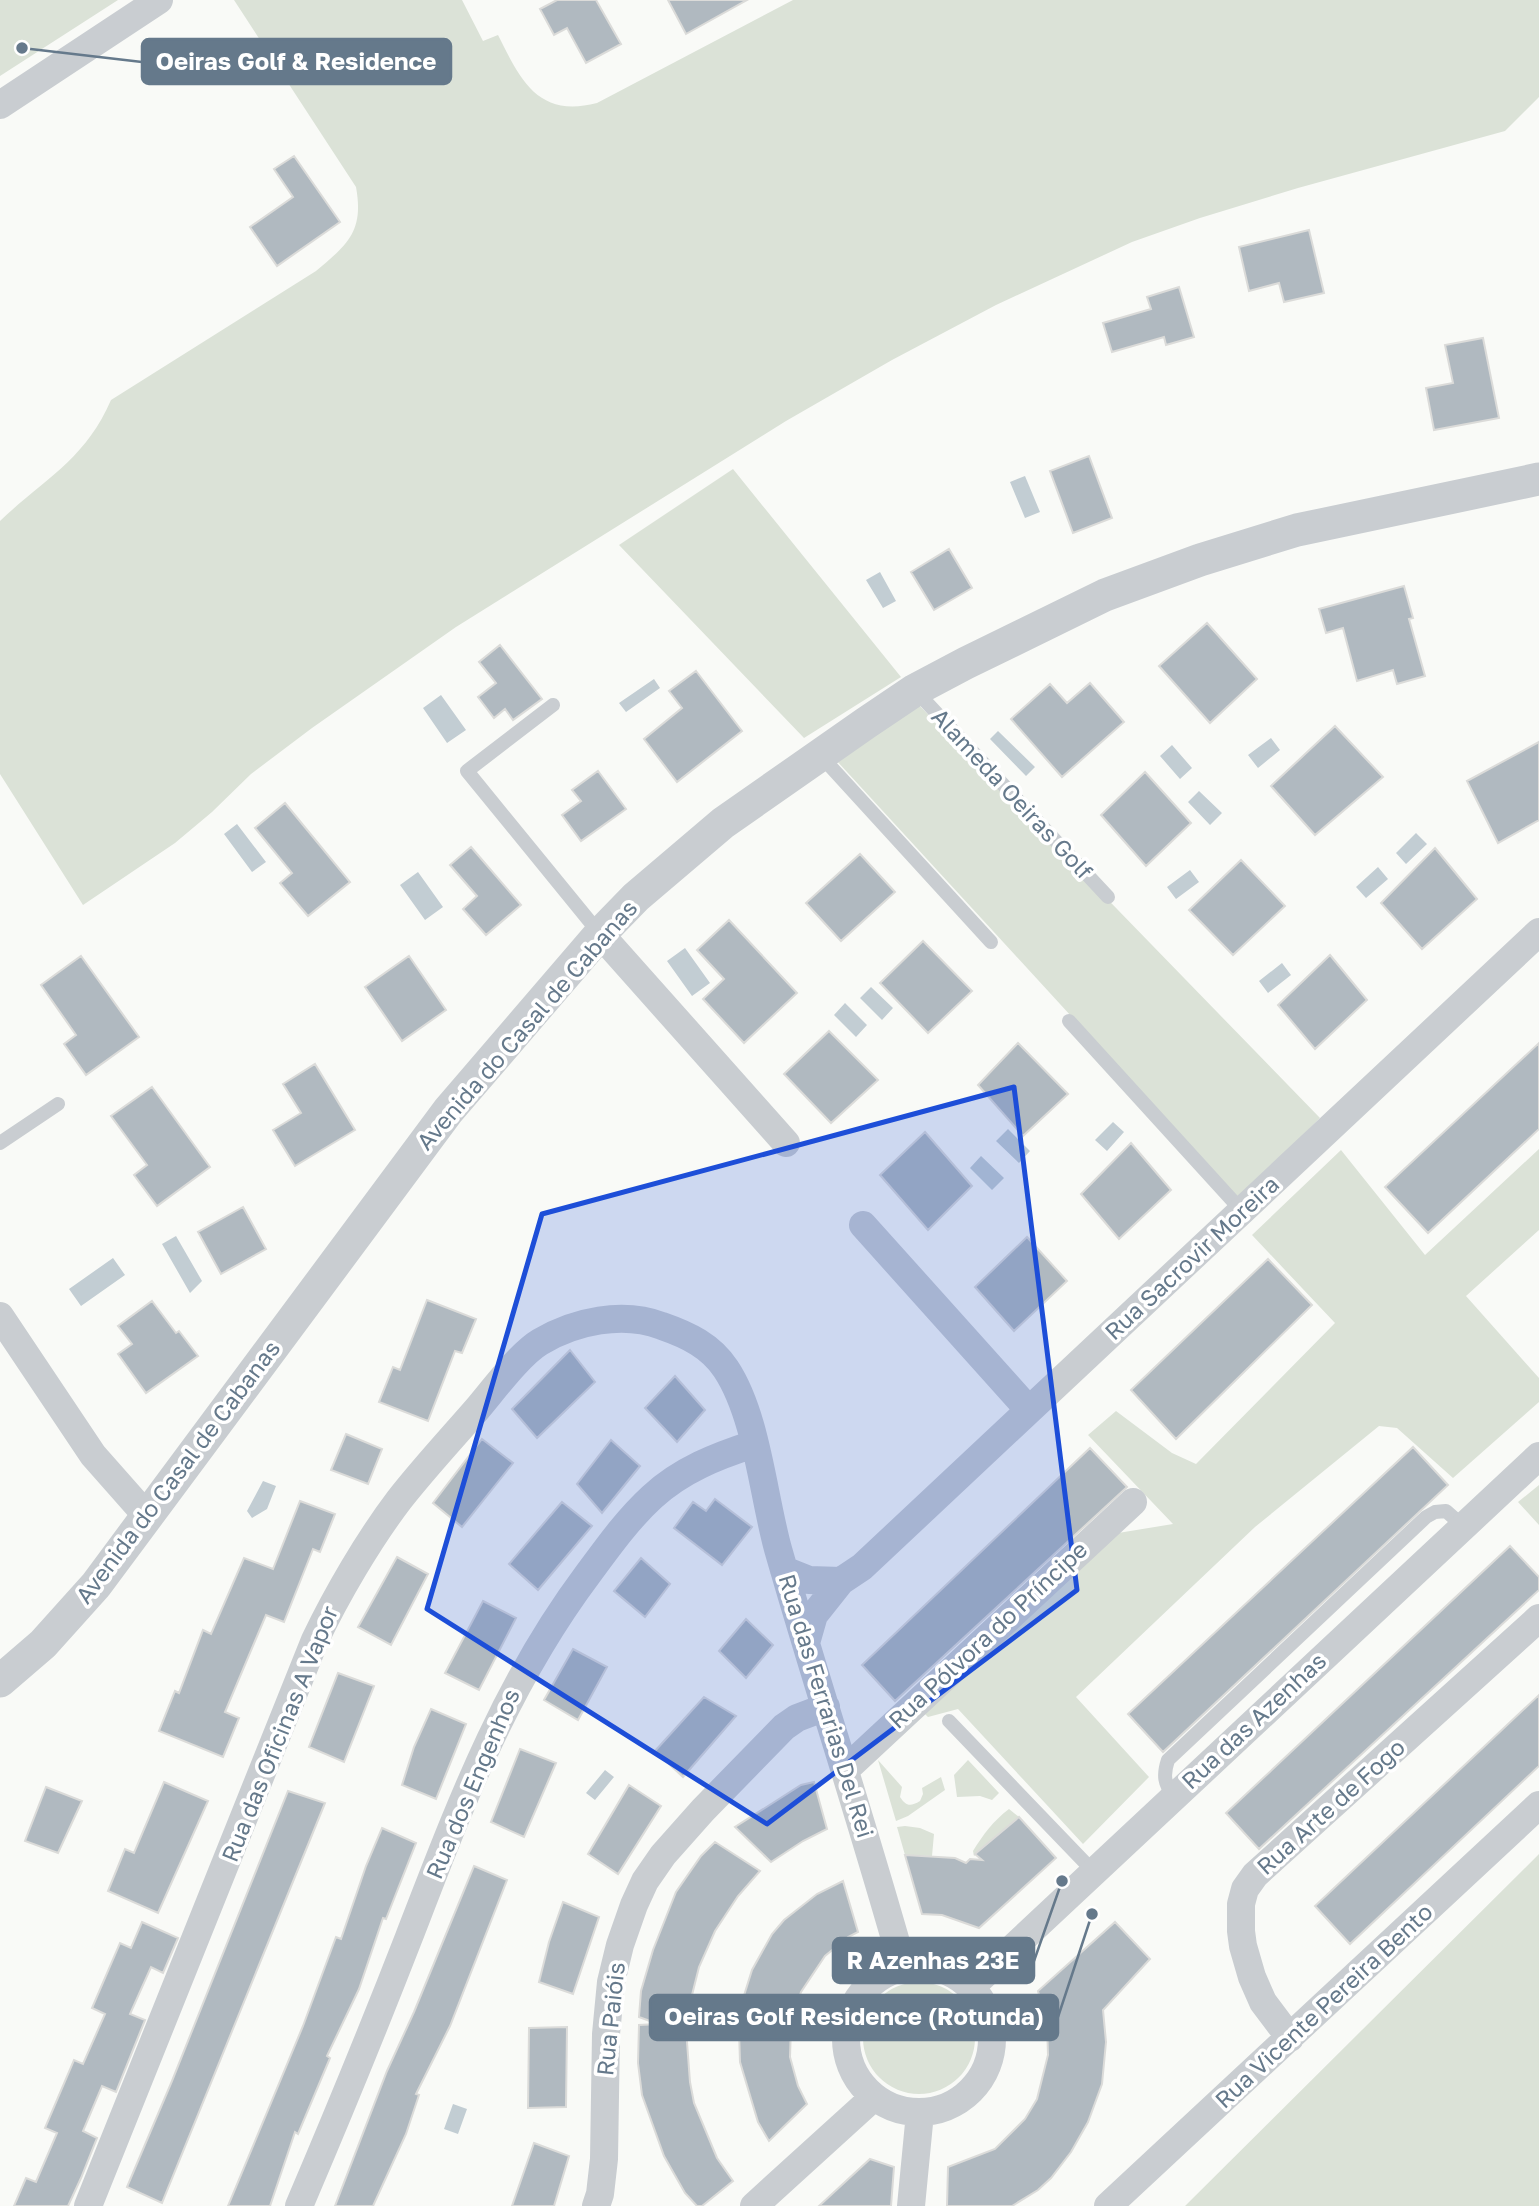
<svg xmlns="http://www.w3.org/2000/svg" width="1539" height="2206" viewBox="0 0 1539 2206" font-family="'Golos Text',sans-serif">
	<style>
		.green { fill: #dbe2d7 }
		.water { fill: #c2cdd3 }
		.building { fill: #b0b9c0; stroke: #dbdbd9; stroke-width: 2 }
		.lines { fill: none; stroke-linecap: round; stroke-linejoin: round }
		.service { stroke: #c9cdd1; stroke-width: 14 }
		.minor { stroke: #c9cdd1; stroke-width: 28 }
		.tertiary { stroke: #c9cdd1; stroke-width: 33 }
		.marked { fill: #1d4ed8; fill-opacity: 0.2; stroke: #1d4ed8; stroke-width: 5; stroke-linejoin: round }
		.labels { text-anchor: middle; stroke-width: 7; stroke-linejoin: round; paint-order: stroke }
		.street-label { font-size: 23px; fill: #65798b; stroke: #fff }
		.leader { fill: none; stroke: #65798b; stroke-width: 2.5 }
		.callout-dot { fill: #65798b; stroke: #fff; stroke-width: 2.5 }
		.callout { fill: #65798b; stroke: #65798b; stroke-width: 2.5 }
		.callout-label { font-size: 24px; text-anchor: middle; font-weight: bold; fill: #fff }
	</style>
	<rect width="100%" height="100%" fill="#f9faf7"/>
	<path class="green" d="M 0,0 L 118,0 L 0,76 Z
		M 234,0 L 462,0 L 483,41 L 498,35 C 521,81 538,118 597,103 L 793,0 L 1539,0 L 1539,97 L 1505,131 L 1298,188 L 1200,218 L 1132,242 L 996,305 L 892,360 L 786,421 L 456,627 L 312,728 L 251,774 L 212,812 L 175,843 L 83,905 L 0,774 L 0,521 C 44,479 85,460 111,400 L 316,271 C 348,244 364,231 356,187 Z
		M 733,469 L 901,677 L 804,738 L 619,545 Z
		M 916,702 L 1320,1118 L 1239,1199 L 836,760 Z
		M 1539,1149 L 1539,1230 L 1466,1296 L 1539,1378 L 1539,1402 L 1453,1478 L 1397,1428 L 1379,1426 L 1255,1527 L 1076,1697 L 1149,1777 L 1083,1844 L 958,1709 L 928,1717 L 922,1711 L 1112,1534 L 1173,1524 L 1088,1435 L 1116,1411 L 1172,1453 L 1196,1464 L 1335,1323 L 1252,1235 L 1341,1150 L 1425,1255 Z
		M 1539,1485 L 1539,1525 L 1518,1502 Z
		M 878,1760 L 902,1787 L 900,1797 C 906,1806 910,1807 920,1801 L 923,1794 L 922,1788 L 941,1777 L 945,1790 L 908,1816 L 896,1821 Z
		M 968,1760 L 999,1793 L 992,1800 L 980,1796 L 957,1797 L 954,1775 Z
		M 1009,1809 L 1019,1817 L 974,1856 L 973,1851 C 983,1835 993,1821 1009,1809 Z
		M 905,1826 L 920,1828 L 934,1834 L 932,1856 L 905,1855 L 897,1827 Z
		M 1539,1854 L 1539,2206 L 1185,2206 Z
		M863 2038a56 56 0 1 1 112 0a56 56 0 1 1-112 0Z"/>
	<path class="water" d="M 1025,476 L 1040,512 L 1025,518 L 1010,482 Z
		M 880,572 L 896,601 L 883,608 L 866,580 Z
		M 654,679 L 660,688 L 626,712 L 619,703 Z
		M 441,695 L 466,730 L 447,743 L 423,708 Z
		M 998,731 L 1035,767 L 1026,776 L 990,739 Z
		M 1271,738 L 1280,750 L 1258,768 L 1248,755 Z
		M 1172,745 L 1192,768 L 1180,779 L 1160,756 Z
		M 1199,791 L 1222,813 L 1210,825 L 1188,802 Z
		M 237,824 L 266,862 L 252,872 L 224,834 Z
		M 1416,833 L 1427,844 L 1406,864 L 1396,853 Z
		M 1378,867 L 1388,879 L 1366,898 L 1356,887 Z
		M 1190,870 L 1199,882 L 1176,899 L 1167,887 Z
		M 418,872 L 443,907 L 425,920 L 400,885 Z
		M 685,948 L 710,983 L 692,996 L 667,961 Z
		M 1282,963 L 1291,975 L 1268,993 L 1259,981 Z
		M 871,987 L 893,1008 L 882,1020 L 860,998 Z
		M 845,1003 L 867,1025 L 856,1037 L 834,1015 Z
		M 1113,1122 L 1124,1132 L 1107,1151 L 1095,1140 Z
		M 1008,1129 L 1030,1151 L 1019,1163 L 996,1141 Z
		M 981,1156 L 1004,1178 L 992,1190 L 970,1168 Z
		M 176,1236 L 202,1281 L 190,1293 L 162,1244 Z
		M 113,1258 L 125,1275 L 81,1306 L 69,1289 Z
		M 263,1481 L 276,1486 L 267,1509 L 252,1518 L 247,1511 Z
		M 605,1770 L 614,1777 L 595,1800 L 586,1793 Z
		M 453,2104 L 467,2109 L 458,2134 L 444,2129 Z"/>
	<path class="building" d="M 557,0 L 596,0 L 621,44 L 586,63 L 567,28 L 554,35 L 540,9 Z
		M 668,0 L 747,0 L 686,34 Z
		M 294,156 L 340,222 L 277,266 L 250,227 L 293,197 L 274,169 Z
		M 1309,230 L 1324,293 L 1284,302 L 1279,283 L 1249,291 L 1239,247 Z
		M 1179,287 L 1194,337 L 1166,345 L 1164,337 L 1112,352 L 1103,323 L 1151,309 L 1147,297 Z
		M 1483,338 L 1499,418 L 1434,430 L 1426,388 L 1453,383 L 1445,345 Z
		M 1089,456 L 1112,518 L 1073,533 L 1050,471 Z
		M 949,549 L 972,588 L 934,610 L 911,572 Z
		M 1404,586 L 1413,618 L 1409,619 L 1425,676 L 1397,684 L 1393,670 L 1357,681 L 1343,628 L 1326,633 L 1319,609 Z
		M 1207,623 L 1257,679 L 1210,723 L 1159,666 Z
		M 500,645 L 542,699 L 513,720 L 505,709 L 494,718 L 478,697 L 496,683 L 479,662 Z
		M 696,671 L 742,731 L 677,782 L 644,739 L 682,708 L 669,691 Z
		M 1090,683 L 1124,722 L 1062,777 L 1011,719 L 1050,684 L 1067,703 Z
		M 1335,726 L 1383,777 L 1315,835 L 1271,786 Z
		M 1539,742 L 1539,820 L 1498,843 L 1467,781 Z
		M 598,771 L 626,809 L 581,841 L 562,815 L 581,801 L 572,790 Z
		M 1145,772 L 1191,823 L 1146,866 L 1101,815 Z
		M 285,803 L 350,882 L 308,916 L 280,883 L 292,873 L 255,828 Z
		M 471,847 L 521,905 L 486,935 L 463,909 L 477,896 L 450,865 Z
		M 1435,848 L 1477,899 L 1422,949 L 1381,903 Z
		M 860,854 L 895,892 L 841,941 L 806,903 Z
		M 1241,860 L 1285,906 L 1233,955 L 1189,910 Z
		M 729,920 L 797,993 L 744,1043 L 703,999 L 724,979 L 697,950 Z
		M 923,941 L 972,991 L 928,1033 L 880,983 Z
		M 1330,955 L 1367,1000 L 1315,1049 L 1278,1005 Z
		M 81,956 L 139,1037 L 86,1075 L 64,1044 L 76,1035 L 41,985 Z
		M 409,956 L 446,1010 L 402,1041 L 365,987 Z
		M 829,1031 L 878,1080 L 831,1123 L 784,1074 Z
		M 1018,1043 L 1068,1094 L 1023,1136 L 978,1085 Z
		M 1539,1043 L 1539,1129 L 1428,1233 L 1385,1187 Z
		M 315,1064 L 355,1130 L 295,1166 L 273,1130 L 301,1113 L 283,1084 Z
		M 152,1087 L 210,1167 L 157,1206 L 134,1175 L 147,1165 L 111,1116 Z
		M 925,1132 L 972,1186 L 928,1230 L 880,1175 Z
		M 1131,1143 L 1171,1190 L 1119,1239 L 1081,1194 Z
		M 243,1207 L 266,1249 L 221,1274 L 198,1232 Z
		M 1027,1237 L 1067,1281 L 1014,1331 L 975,1287 Z
		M 1268,1259 L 1312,1305 L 1176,1439 L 1131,1390 Z
		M 427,1300 L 476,1319 L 462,1353 L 455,1351 L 428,1421 L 379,1402 L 393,1367 L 400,1370 Z
		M 152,1301 L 176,1333 L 179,1331 L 198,1356 L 146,1393 L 118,1354 L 132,1344 L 118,1326 Z
		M 570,1350 L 595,1382 L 537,1438 L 512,1409 Z
		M 675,1376 L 705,1410 L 677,1442 L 645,1408 Z
		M 346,1434 L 382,1449 L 368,1484 L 331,1470 Z
		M 482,1439 L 513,1463 L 462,1527 L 433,1503 Z
		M 611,1440 L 640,1466 L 602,1513 L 577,1484 Z
		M 1413,1447 L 1448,1485 L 1163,1752 L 1128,1714 Z
		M 1090,1448 L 1127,1487 L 895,1701 L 862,1665 Z
		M 715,1499 L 752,1527 L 722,1565 L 674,1528 L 693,1502 L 706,1511 Z
		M 300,1501 L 335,1514 L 320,1552 L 313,1549 L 284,1622 L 266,1615 L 225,1712 L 239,1718 L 223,1757 L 159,1731 L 175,1691 L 179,1693 L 203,1630 L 211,1634 L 244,1558 L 273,1569 Z
		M 562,1502 L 592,1526 L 538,1590 L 509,1564 Z
		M 1510,1546 L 1539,1577 L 1539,1590 L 1259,1849 L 1226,1813 Z
		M 397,1557 L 428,1574 L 391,1645 L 358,1627 Z
		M 641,1558 L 670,1584 L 645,1617 L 614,1591 Z
		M 483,1601 L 516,1618 L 479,1690 L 445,1673 Z
		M 746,1619 L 773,1645 L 746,1678 L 719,1651 Z
		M 573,1649 L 607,1667 L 578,1720 L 544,1700 Z
		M 338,1673 L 374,1686 L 344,1762 L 309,1747 Z
		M 1539,1695 L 1539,1766 L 1350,1944 L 1315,1906 Z
		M 704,1697 L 736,1716 L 683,1777 L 655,1751 Z
		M 431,1709 L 466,1724 L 436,1799 L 402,1785 L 414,1747 Z
		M 520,1749 L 556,1763 L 524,1837 L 491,1822 Z
		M 164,1782 L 208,1801 L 158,1913 L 108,1891 L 125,1849 L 134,1853 Z
		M 814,1782 L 827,1829 L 803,1841 L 771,1862 L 735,1827 L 801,1785 Z
		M 629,1785 L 661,1806 L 618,1874 L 588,1854 Z
		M 46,1787 L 82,1801 L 58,1853 L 25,1841 Z
		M 288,1791 L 325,1803 L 162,2203 L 127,2187 L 172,2081 Z
		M 1019,1817 L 1056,1858 L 979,1928 L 942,1915 L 922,1914 L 905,1855 L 955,1858 L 966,1863 L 970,1859 L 982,1860 L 975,1854 Z
		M 382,1828 L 416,1843 L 386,1919 L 383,1918 L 359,1989 L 327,2056 L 330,2058 L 298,2134 L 295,2132 L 270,2206 L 228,2206 L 303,2026 L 336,1937 L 341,1939 L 366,1866 Z
		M 715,1842 L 760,1871 L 738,1896 L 715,1931 L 699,1967 L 690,2003 L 687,2042 L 690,2082 L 694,2103 L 717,2158 L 733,2181 L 702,2206 L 697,2206 L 685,2193 L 664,2156 L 642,2095 L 638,2063 L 639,2025 L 658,2024 L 639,2017 L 641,1991 L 653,1950 L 676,1892 L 701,1856 Z
		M 474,1866 L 507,1880 L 450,2026 L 416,2094 L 419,2095 L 406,2134 L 373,2206 L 335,2206 L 387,2071 L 414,2012 Z
		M 843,1881 L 858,1932 L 848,1937 L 825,1956 L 801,1992 L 791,2026 L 790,2057 L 798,2086 L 807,2104 L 769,2141 L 758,2122 L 740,2062 L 739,2030 L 742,2002 L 752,1970 L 772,1934 L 784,1920 L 817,1894 Z
		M 563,1902 L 599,1917 L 573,1994 L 539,1982 L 549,1942 Z
		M 142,1922 L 178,1938 L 163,1973 L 151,1967 L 130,2014 L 145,2020 L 116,2092 L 102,2086 L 83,2131 L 97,2138 L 81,2178 L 68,2206 L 14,2206 L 26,2178 L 36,2182 L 57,2133 L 45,2128 L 74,2060 L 83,2064 L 105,2014 L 92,2008 L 120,1943 L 131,1948 Z
		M 1115,1922 L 1150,1959 L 1103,2010 L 1106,2042 L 1102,2084 L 1088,2122 L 1071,2152 L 1051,2178 L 1038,2190 L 1012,2206 L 947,2206 L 948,2167 L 995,2149 L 1025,2119 L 1037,2099 L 1048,2055 L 1047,2024 L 1038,1991 Z
		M 567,2027 L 566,2107 L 528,2108 L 529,2028 Z
		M 534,2143 L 569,2156 L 554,2206 L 512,2206 Z
		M 870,2159 L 894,2167 L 891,2206 L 819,2206 Z"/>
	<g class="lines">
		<path class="service" d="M 915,690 L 1108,897
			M 553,705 L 467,771 L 600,934
			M 820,755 L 991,942
			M 1069,1021 L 1242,1211
			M 0,1143 L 58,1104
			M 949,1721 L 1094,1872
			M 1174,1796 C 1164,1784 1163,1775 1168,1760 L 1426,1517 L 1435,1512 L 1446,1511 L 1463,1526"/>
		<path class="minor" d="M 0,105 L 159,0
			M 600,934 L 786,1143
			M 863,1225 L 1029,1410
			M 0,1316 L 93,1455 L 146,1515
			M 784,1570 L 809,1580 L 841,1581 L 862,1567 L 1539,932
			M 806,1643 L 814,1615 L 841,1581
			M 845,1770 L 1133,1502
			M846 2039a73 73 0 1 1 146 0a73 73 0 1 1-146 0Z
			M 971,1987 L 1539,1456
			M 1290,2038 L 1263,2002 L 1252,1977 L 1243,1946 L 1241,1931 L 1241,1904 L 1245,1889 L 1255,1875 L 1539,1618
			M 88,2206 L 315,1640 C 337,1594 368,1541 399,1500 C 424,1468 452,1438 478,1408 C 494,1389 520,1354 540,1342 C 575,1321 623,1311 662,1326 C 688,1335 711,1346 726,1369 C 757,1416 763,1495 778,1549 C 818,1689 864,1827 903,1967
			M 299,2206 C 337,2117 374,2027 409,1937 C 459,1808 504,1686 588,1574 C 608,1547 627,1520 652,1497 C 681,1470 717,1456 754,1444
			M 596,2206 L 600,2194 L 604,2159 L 606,2034 L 611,1982 L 620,1945 L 634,1905 L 645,1881 L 663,1855 L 703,1810 L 784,1727 L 797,1718 L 826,1707
			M 754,2206 L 874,2097
			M 911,2206 L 920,2113
			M 1108,2206 L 1539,1805"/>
		<path class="tertiary" d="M 0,1681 L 43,1644 L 96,1585 L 448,1111 L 600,934 L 636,897 L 723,823 L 866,723 L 915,690 L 966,663 L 1105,595 L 1200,560 L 1297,530 L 1539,479"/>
	</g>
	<path class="marked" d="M 1014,1087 L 1077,1590 L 767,1824 L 427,1609 L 542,1214 Z"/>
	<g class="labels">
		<g class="street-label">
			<text transform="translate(1012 794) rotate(47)" y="8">Alameda Oeiras Golf</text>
			<text transform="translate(527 1025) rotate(-49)" y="8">Avenida do Casal de Cabanas</text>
			<text transform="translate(1192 1258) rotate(-43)" y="8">Rua Sacrovir Moreira</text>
			<text transform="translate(178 1472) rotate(-53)" y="8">Avenida do Casal de Cabanas</text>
			<text transform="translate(988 1635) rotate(-43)" y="8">Rua Pólvora do Príncipe</text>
			<text transform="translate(826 1706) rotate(73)" y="8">Rua das Ferrarias Del Rei</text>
			<text transform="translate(1254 1721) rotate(-43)" y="8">Rua das Azenhas</text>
			<text transform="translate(280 1734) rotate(-68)" y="8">Rua das Oficinas A Vapor</text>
			<text transform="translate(473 1784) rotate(-67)" y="8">Rua dos Engenhos</text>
			<text transform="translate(1331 1807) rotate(-42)" y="8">Rua Arte de Fogo</text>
			<text transform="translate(1324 2006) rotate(-43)" y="8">Rua Vicente Pereira Bento</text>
			<text transform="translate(611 2019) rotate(-84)" y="8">Rua Paióis</text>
		</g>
	</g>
	<path class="leader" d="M22 48L142 62M1062 1881L1034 1961M1092 1914L1058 2017"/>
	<g class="callout-dot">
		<circle cx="22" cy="48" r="7"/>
		<circle cx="1062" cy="1881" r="7"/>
		<circle cx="1092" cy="1914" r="7"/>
	</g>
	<g class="callout">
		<rect x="142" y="39" width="309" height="45" rx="7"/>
		<rect x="833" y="1938" width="201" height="45" rx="7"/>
		<rect x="650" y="1995" width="408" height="45" rx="7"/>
	</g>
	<g class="callout-label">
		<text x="296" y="70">Oeiras Golf &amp; Residence</text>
		<text x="933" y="1969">R Azenhas 23E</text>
		<text x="854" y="2025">Oeiras Golf Residence (Rotunda)</text>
	</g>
</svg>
